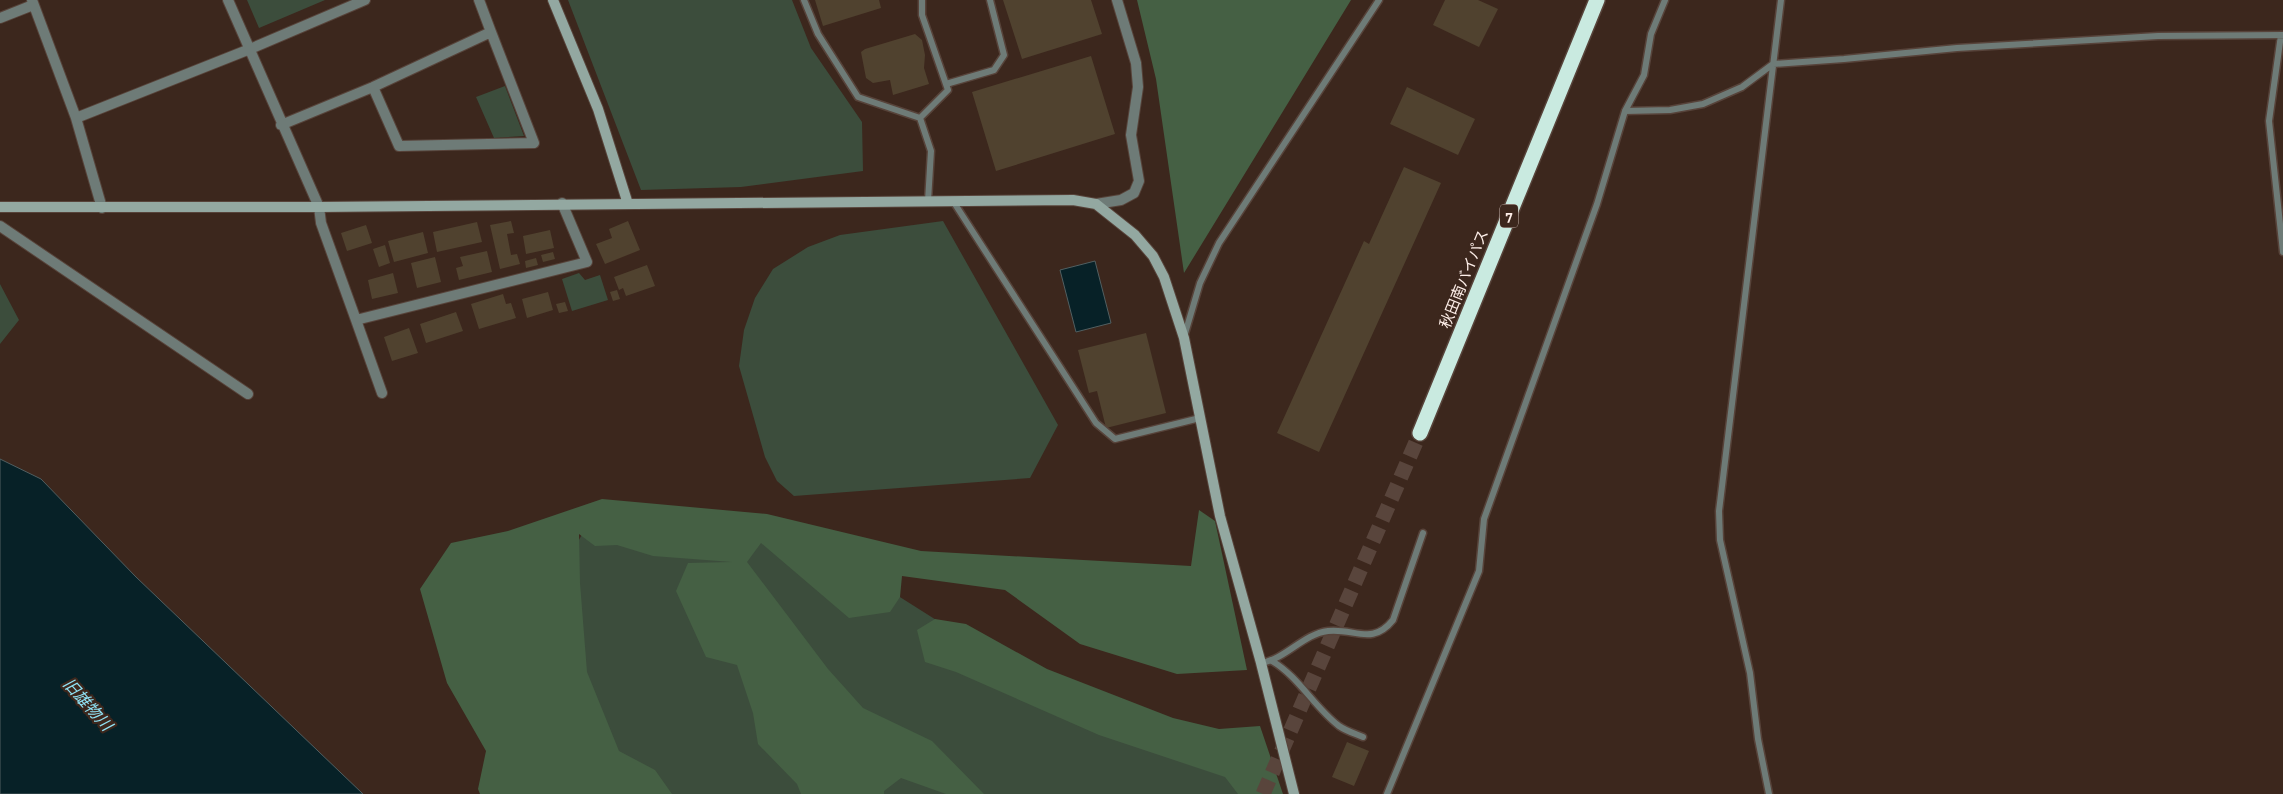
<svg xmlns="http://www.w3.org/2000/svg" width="2283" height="794" viewBox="0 0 2283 794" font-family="'Zilla Slab','Noto Sans JP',serif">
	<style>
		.green { fill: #3c4d3c }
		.forest { fill: #456044 }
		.water { fill: #072127; stroke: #515f61 }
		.building { fill: #50422f }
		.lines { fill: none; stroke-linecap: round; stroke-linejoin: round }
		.highway-tunnel { stroke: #59453c; stroke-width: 15; stroke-dasharray: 15 8; stroke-linecap: butt }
		.lane-casing { stroke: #57433a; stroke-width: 9 }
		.street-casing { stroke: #57433a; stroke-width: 12 }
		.secondary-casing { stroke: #57433a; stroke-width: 12 }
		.highway-casing { stroke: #57433a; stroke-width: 18 }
		.lane { stroke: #6e7b77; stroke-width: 6 }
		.street { stroke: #6e7b77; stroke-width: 10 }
		.secondary { stroke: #93a8a1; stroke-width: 10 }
		.highway { stroke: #c9eae0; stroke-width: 15 }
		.labels { text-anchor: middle; stroke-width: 4.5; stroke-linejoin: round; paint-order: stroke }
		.shield { fill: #3c271d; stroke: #c4b3ac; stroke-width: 1 }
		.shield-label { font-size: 14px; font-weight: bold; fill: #feefe9 }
		.street-label { font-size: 15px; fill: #feefe9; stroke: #3c271d }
		.water-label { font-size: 16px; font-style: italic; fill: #90e4f7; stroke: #3c271d }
	</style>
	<rect width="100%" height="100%" fill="#3c271d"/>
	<path class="green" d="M 247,0 L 325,0 L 259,28 Z
		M 568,0 L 792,0 L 811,48 L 862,122 L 863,171 L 741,187 L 641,190 Z
		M 505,86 L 524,136 L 494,138 L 476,97 Z
		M 943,221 L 1058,425 L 1030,478 L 794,496 L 777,481 L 765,457 L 739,366 L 744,330 L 755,298 L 773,269 L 808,247 L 840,235 Z
		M 579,273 L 585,280 L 600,275 L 608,300 L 572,311 L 562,279 Z
		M 0,284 L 19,320 L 0,344 Z
		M 589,522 L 794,530 L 1047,690 L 1231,754 L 1245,794 L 619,794 L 544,602 Z"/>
	<path class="forest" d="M 1137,0 L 1351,0 L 1184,273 L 1156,79 Z
		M 602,499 L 767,514 L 921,551 L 1191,566 L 1199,510 L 1215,521 L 1247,670 L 1177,674 L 1080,644 L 1005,590 L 902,576 L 900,597 L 890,612 L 849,618 L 761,543 L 747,562 L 828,669 L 863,708 L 932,741 L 984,794 L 946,794 L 901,778 L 884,791 L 884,794 L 801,794 L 797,784 L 758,744 L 753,713 L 737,665 L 706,657 L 676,591 L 688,563 L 732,562 L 653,556 L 617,545 L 595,546 L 579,534 L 580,583 L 587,672 L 619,751 L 655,770 L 672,794 L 480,794 L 478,789 L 486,751 L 447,683 L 420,589 L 451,543 L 508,531 Z
		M 935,619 L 966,624 L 1047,669 L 1173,718 L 1219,729 L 1260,726 L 1283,794 L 1238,794 L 1225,777 L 1099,735 L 956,672 L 925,662 L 917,630 Z"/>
	<path class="water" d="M 1095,261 L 1111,323 L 1076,332 L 1060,270 Z
		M 0,459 L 41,479 L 136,577 L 363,794 L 0,794 Z"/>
	<path class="building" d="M 815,0 L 879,0 L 881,8 L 823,26 Z
		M 1003,0 L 1091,0 L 1102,34 L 1022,59 Z
		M 1445,0 L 1478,0 L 1498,9 L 1479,47 L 1433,25 Z
		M 915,34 L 922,40 L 925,55 L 924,68 L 929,84 L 893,95 L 890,80 L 873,83 L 866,78 L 861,52 L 865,49 Z
		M 1091,56 L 1115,134 L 996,171 L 972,92 Z
		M 1407,87 L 1475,119 L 1458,155 L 1390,124 Z
		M 1404,167 L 1441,183 L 1319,452 L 1277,433 L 1364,241 L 1369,244 Z
		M 511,221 L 514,233 L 507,234 L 511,255 L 517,254 L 520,264 L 500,269 L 490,225 Z
		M 628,221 L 640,250 L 605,264 L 596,244 L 612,238 L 609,229 Z
		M 477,222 L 482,242 L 437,252 L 433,232 Z
		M 366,225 L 372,243 L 347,251 L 341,233 Z
		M 550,230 L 554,248 L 526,254 L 523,236 Z
		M 423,232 L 428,253 L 394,262 L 388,241 Z
		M 385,245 L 390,263 L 379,267 L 373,249 Z
		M 487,251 L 492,272 L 459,280 L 456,268 L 463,266 L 460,257 Z
		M 553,252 L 555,259 L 543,262 L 541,255 Z
		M 435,257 L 441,282 L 417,288 L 411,263 Z
		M 536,258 L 538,265 L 526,268 L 525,261 Z
		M 647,265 L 655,286 L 626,296 L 623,288 L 619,290 L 614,277 Z
		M 393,273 L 398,293 L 372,299 L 368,280 Z
		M 617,290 L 620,299 L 613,301 L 610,292 Z
		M 548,292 L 553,310 L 527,318 L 522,299 Z
		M 503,294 L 506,304 L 511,303 L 516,318 L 479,329 L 471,304 Z
		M 565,302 L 568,311 L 559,313 L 556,304 Z
		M 456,312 L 463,331 L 426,343 L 420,324 Z
		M 409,328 L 418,353 L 392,361 L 384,337 Z
		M 1146,333 L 1166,413 L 1106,428 L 1097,391 L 1089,393 L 1078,350 Z
		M 1347,742 L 1369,751 L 1354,786 L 1332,777 Z"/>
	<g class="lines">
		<path class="highway-tunnel" d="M 1263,794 L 1420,433"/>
		<g class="lane-casing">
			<path id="lane" d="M 804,0 L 818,34 L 858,97 L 920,118 L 931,151 L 928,201
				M 2281,35 L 2269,121 L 2283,252
				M 946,84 L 994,70 L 1004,55 L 990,0
				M 1625,111 L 1670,110 L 1703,104 L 1742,87 L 1773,64 L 1844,59 L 1957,48 L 2158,36 L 2283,35
				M 920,118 L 948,90 L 922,15 L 922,0
				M 953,201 L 1096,423 L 1115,439 L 1200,418
				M 1184,337 L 1200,283 L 1219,243 L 1379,0
				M 1272,661 C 1299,677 1314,707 1339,726 C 1346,731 1356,734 1363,737
				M 1261,663 C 1286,659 1303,634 1328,631 C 1355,628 1372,646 1393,620 L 1423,533
				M 1387,794 L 1479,571 L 1484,519 L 1597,204 L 1625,111 L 1644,75 L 1651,34 L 1665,0
				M 1769,794 L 1758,739 L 1750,673 L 1720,540 L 1719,511 L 1781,0"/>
		</g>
		<g class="street-casing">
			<path id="street" d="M 32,0 L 76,118 L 102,208
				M 228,0 L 319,207 L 321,223 L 356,320 L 587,262 L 562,203
				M 479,0 L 491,32
				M 0,18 L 33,5
				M 76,118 L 250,49 L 365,0
				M 281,125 L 373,87 L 491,32 L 534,143 L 399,146 L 373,87
				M 1096,204 L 1121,200 L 1134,193 L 1139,181 L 1131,135 L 1138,87 L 1136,63 L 1117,0
				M 0,226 L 248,394
				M 356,320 L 382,393"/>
		</g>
		<g class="secondary-casing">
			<path id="secondary" d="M 553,0 L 598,109 L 628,204
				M 0,207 L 319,207 L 1073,200 L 1096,204 L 1135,235 L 1153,256 L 1164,277 L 1184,338 L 1220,516 L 1261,663 L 1294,794"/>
		</g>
		<g class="highway-casing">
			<path id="highway" d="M 1420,433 L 1597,0"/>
		</g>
		<use href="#lane" class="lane"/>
		<use href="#street" class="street"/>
		<use href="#secondary" class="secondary"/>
		<use href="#highway" class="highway"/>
	</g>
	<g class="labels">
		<rect class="shield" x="1500" y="204.5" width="18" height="23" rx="4"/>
		<g class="shield-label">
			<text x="1509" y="221">7</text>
		</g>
		<g class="street-label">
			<text transform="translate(1464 279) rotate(-68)" y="5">秋田南バイパス</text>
		</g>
		<g class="water-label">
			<text transform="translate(88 704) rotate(48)" y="6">旧雄物川</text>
		</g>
	</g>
</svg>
